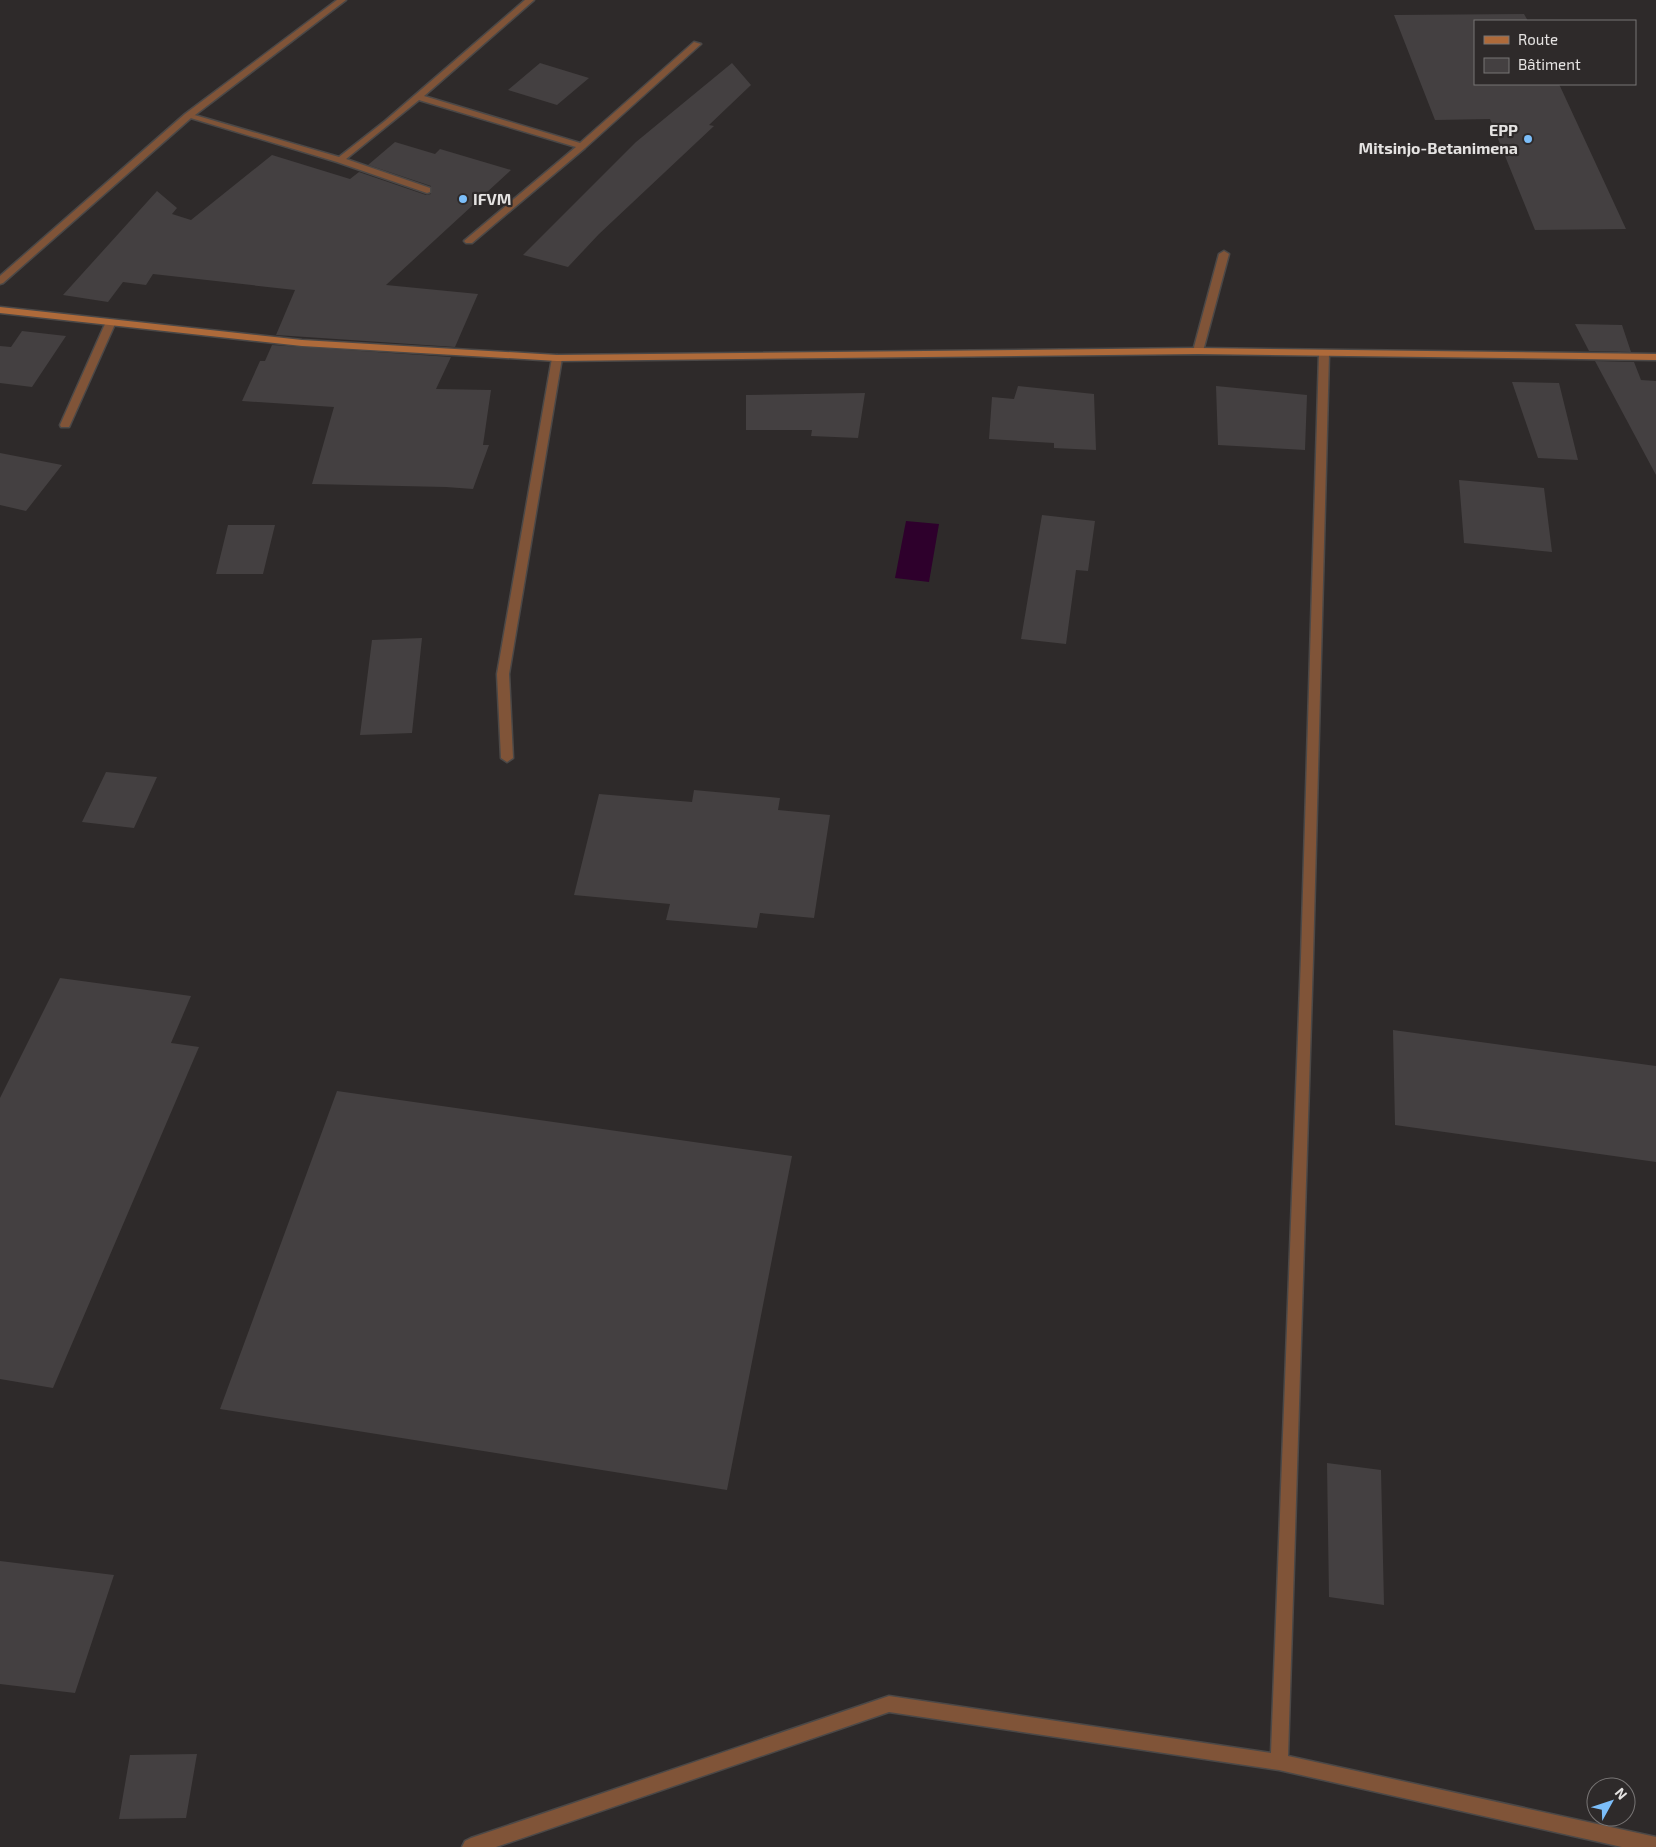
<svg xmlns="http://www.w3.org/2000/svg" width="1656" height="1847" viewBox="0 0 1656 1847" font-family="'Exo 2',sans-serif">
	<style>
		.water { fill: #2e002c }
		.building { fill: #444041 }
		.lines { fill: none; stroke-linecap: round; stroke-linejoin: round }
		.lane-casing { stroke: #4b4847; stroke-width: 3 }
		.street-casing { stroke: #4b4847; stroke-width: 3 }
		.secondary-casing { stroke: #4b4847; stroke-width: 3 }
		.lane { fill: #805438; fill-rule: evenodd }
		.street { fill: #805438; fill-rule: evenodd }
		.secondary { fill: #ae6a3a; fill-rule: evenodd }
		.poi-dot { fill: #7cbef9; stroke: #2e2a2a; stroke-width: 2 }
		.labels { text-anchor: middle; stroke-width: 4.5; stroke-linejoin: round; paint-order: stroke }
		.far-poi-label { font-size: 16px; font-weight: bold; fill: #e5e3e2; stroke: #2e2a2a; text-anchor: end }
	</style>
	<rect width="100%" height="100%" fill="#2e2a2a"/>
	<path class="water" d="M 906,521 L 939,524 L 929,582 L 895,578 Z"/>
	<path class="building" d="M 1524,14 L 1528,21 L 1475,21 L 1475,84 L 1559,84 L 1626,229 L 1535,230 L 1490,119 L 1435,120 L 1394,15 Z
		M 540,63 L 589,78 L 557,105 L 508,90 Z
		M 732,63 L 751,85 L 709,125 L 714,126 L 599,234 L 568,267 L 523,255 L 636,142 Z
		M 395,142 L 435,154 L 440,149 L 511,170 L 386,285 L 478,294 L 455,347 L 276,335 L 295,290 L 153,274 L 146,285 L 123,282 L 108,302 L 63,295 L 157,191 L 177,208 L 172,214 L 191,220 L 272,155 L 350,179 L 359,172 L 426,195 L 431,194 L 431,186 L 368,165 Z
		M 1575,324 L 1622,325 L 1631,352 L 1589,351 Z
		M 22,331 L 66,336 L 32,387 L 0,383 L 0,346 L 11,347 Z
		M 272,345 L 451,357 L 436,389 L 491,390 L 483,445 L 489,445 L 473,489 L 446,487 L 312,484 L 334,407 L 242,401 L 260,361 L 265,361 Z
		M 1595,361 L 1634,362 L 1641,380 L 1656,381 L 1656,475 Z
		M 1512,382 L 1559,383 L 1578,460 L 1538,458 Z
		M 1018,386 L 1094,394 L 1096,450 L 1054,448 L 1054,443 L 989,439 L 992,397 L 1014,399 Z
		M 1216,386 L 1307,395 L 1305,450 L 1218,445 Z
		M 865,393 L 858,438 L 811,436 L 812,430 L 746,430 L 746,395 Z
		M 0,453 L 62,465 L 26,511 L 0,505 Z
		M 1459,480 L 1544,488 L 1552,552 L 1464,543 Z
		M 1042,515 L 1095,521 L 1088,571 L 1076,570 L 1066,644 L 1021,639 Z
		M 228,525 L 275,525 L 263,574 L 216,574 Z
		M 422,638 L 412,733 L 360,735 L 372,640 Z
		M 106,772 L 157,777 L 134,828 L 82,822 Z
		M 694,790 L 780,798 L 778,810 L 830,815 L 814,918 L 760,913 L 757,928 L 666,920 L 670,904 L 574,895 L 599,794 L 692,802 Z
		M 60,978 L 191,996 L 171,1043 L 199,1047 L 53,1388 L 0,1379 L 0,1098 Z
		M 1393,1030 L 1656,1066 L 1656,1162 L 1395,1125 Z
		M 337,1091 L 792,1156 L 727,1490 L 220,1409 Z
		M 1327,1463 L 1381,1470 L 1384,1605 L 1329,1597 Z
		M 0,1561 L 114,1575 L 75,1693 L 0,1684 Z
		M 197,1754 L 186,1818 L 119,1819 L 130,1755 Z"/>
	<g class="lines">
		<g class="lane-casing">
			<path id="lane" d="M 525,0 L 534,0 L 424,96 L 580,143 L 694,42 L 701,44 L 585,148 L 472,243 L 466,243 L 464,241 L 576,147 L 419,100 L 346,159 L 430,188 L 430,192 L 427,193 L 337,162 L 184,116 L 191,114 L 339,157 L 385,121 Z
				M 1224,251 L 1229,254 L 1203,351 L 1201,353 L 1195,353 L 1193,351 L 1219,254 Z
				M 110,321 L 115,324 L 70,425 L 69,427 L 61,427 L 60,425 L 105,324 Z
				M 1324,351 L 1329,354 L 1313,958 L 1288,1756 L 1656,1837 L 1656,1847 L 1622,1847 L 1279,1770 L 889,1712 L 496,1847 L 462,1847 L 465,1841 L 471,1838 L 889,1696 L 1271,1753 L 1301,958 L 1319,354 Z
				M 557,355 L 562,358 L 509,674 L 513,758 L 507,762 L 501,758 L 497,674 L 552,358 Z"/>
		</g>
		<g class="street-casing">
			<path id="street" d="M 337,0 L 346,0 L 191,118 L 3,283 L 0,284 L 0,276 L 185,114 Z"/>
		</g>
		<g class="secondary-casing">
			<path id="secondary" d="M 0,307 L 302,340 L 557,355 L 1198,348 L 1656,354 L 1656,360 L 1198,354 L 557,361 L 302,346 L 0,313 Z"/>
		</g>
		<use href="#lane" class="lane"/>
		<use href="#street" class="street"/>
		<use href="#secondary" class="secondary"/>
	</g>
	<g class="poi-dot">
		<circle cx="1528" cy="139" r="5"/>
		<circle cx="463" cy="199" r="5"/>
	</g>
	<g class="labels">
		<g class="far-poi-label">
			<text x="1518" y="136">EPP<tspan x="1518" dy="18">Mitsinjo-Betanimena</tspan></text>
			<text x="473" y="205" text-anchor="start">IFVM</text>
		</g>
	</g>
	<rect x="1474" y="20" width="162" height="65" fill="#2e2a2a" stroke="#777474"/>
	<rect x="1484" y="36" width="25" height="8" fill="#ae6a3a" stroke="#777474"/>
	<text x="1518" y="45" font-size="15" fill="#e5e3e2">Route</text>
	<rect x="1484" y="58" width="25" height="15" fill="#444041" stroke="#777474"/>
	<text x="1518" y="70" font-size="15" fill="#e5e3e2">Bâtiment</text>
	<g transform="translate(1611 1802) rotate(50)"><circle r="24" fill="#2e2a2a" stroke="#777474"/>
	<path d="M0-4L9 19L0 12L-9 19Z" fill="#7cbef9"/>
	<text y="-8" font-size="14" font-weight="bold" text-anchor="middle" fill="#e5e3e2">N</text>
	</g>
</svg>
